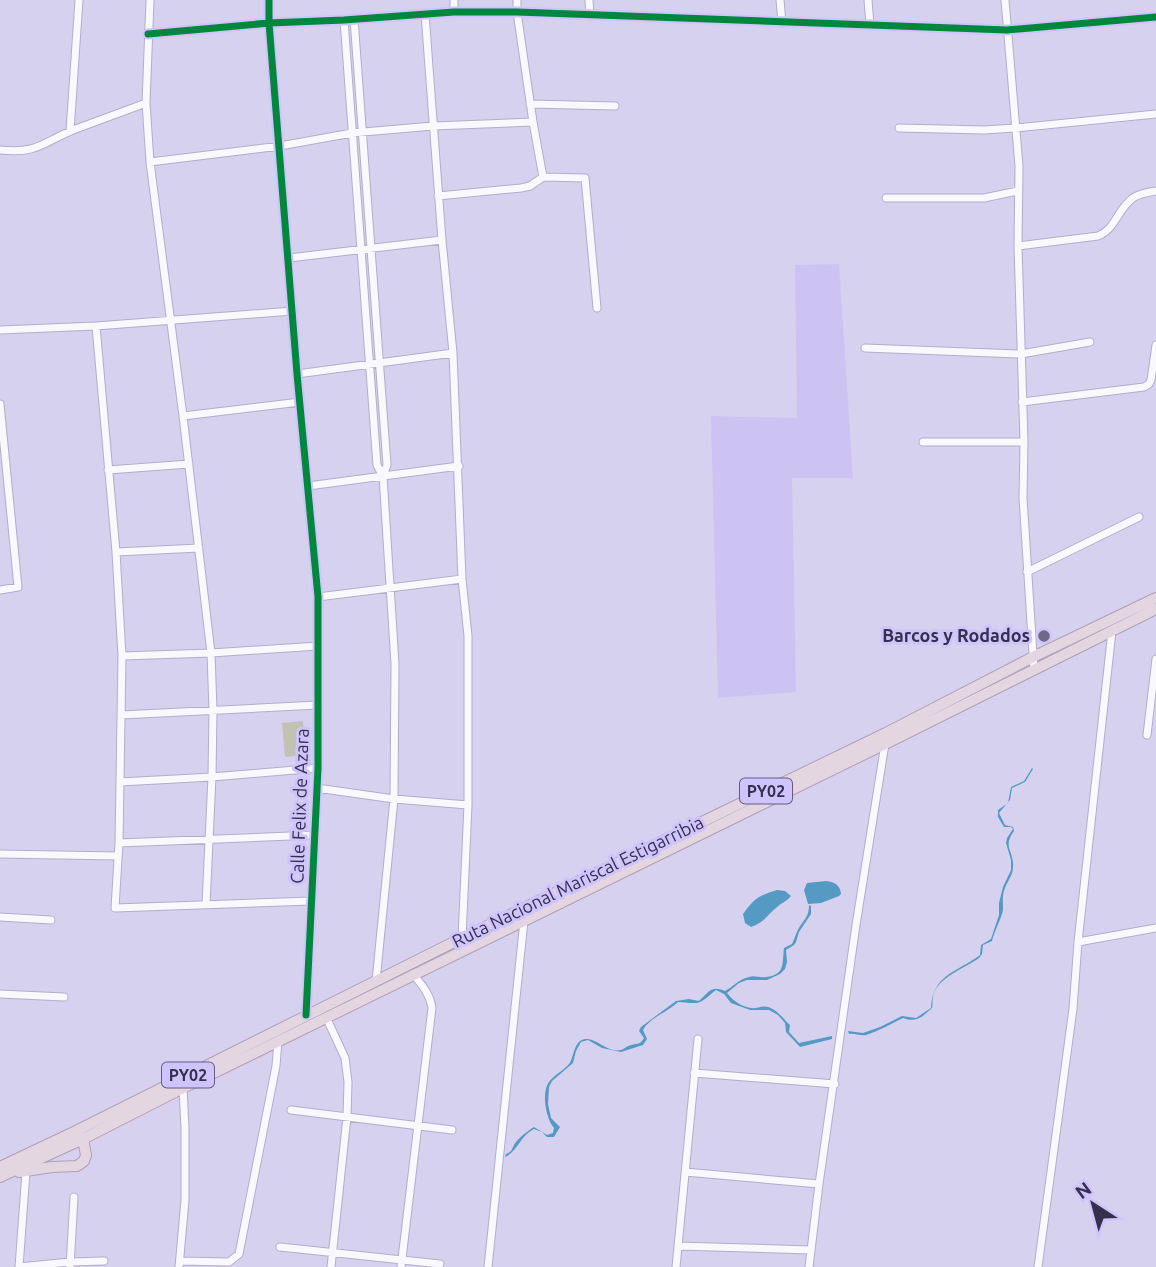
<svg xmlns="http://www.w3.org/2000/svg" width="1156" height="1267" viewBox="0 0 1156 1267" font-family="Ubuntu,sans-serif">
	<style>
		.built { fill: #cdc3f3 }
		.green { fill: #c1c2b3 }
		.water { fill: #559ac2 }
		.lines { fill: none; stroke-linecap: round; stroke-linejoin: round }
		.minor-casing { stroke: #b3adc8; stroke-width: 9 }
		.highway-casing { stroke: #afa0b5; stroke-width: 12 }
		.minor { stroke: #f9f8fd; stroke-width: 7 }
		.highway { stroke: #e4d6e1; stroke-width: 10 }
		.cycleway-casing { stroke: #cfc4fd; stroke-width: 11 }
		.cycleway { stroke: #00873e; stroke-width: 7 }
		.poi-dot { fill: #6f6886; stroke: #cfc4fd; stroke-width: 2.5 }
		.labels { text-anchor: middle; stroke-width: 6; stroke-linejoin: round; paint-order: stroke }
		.shield { fill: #cfc4fd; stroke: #655c82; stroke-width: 2 }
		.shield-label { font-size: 16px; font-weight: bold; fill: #37304d }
		.poi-label { font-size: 18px; font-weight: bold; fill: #37304d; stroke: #cfc4fd; text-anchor: end }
		.street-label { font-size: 18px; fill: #37304d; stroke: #cfc4fd }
	</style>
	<rect width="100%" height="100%" fill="#d7d1f0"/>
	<path class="built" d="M 839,264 L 853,478 L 792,478 L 796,692 L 718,698 L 711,416 L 797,418 L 795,265 Z"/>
	<path class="green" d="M 303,721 L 306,755 L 285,757 L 282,723 Z"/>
	<path class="water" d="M 1032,768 L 1033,769 L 1025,782 L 1012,788 L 1010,800 L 999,813 L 1005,825 L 1013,827 L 1014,831 C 1002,848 1014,850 1013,867 C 1013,875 1008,880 1005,888 C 1002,895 1003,901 1003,909 C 1003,915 994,932 992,941 L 983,945 L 982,954 L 979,958 C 965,968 936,978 933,997 C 932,1001 933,1005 932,1008 C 922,1017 917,1023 903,1018 C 893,1023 877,1032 866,1035 C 860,1036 854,1033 849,1034 L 848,1031 L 863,1033 L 880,1027 L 902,1016 L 916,1018 L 931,1008 C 933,974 956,973 980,955 L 981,945 L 991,939 L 999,915 L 999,903 L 1003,887 L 1011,870 L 1011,860 L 1006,843 L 1007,838 L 1013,829 L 1011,827 L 1004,827 L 998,817 L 998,810 L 1008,803 L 1011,787 L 1024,781 Z
		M 826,881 C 835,882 840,885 841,894 L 839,896 L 821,903 L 808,904 L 804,890 L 807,883 Z
		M 777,890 L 785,891 L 791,896 C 786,902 781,903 776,908 C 765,917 765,922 751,927 L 745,923 L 743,914 C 755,898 758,896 777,890 Z
		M 809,905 L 811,906 L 811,914 L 799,932 L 796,942 L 794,945 L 786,950 L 787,962 L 785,969 L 780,974 L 767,980 L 747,980 L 739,983 L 727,993 C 732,1000 742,1007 751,1008 C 757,1009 762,1005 768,1007 C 778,1010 783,1019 790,1025 L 789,1032 L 799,1043 L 832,1036 L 832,1039 L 800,1047 L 786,1032 L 785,1023 L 778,1015 L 769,1010 L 750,1010 L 731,1003 L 724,994 L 716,990 C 712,993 707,998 702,1001 C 696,1005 686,1002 678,1002 C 668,1012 649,1018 643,1030 L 647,1039 L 643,1045 L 621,1052 L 602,1048 L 588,1040 L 581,1042 L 576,1051 L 573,1063 L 552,1081 L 549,1087 L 548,1104 L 551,1118 L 560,1127 L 554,1137 L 547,1137 L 542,1132 L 534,1129 C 520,1136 518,1151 505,1157 L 506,1154 C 514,1151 511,1148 516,1142 C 520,1137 529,1130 534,1127 L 547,1135 L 553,1133 L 554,1128 C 546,1119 541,1093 549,1082 C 554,1075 563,1071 569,1064 C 575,1056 573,1040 586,1039 C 596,1038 608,1053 621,1050 C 624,1049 627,1046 631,1045 C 638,1043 640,1045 644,1038 L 639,1031 L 641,1027 L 676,1001 L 689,999 L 699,1001 C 709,992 711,985 725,991 C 733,987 739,979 749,977 C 754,975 760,978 766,977 C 786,975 782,962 784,948 L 792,944 C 794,940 795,936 797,932 C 802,920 809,919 809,905 Z"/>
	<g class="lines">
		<g class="minor-casing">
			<path id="minor" d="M 150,0 L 146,103 L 150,162 L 183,416 L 211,653 L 213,711 L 212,777 L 206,904
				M 269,0 L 269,23 L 297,374 L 318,597 L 318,768 L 306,1015
				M 517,0 L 517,12 L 533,122 L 543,177
				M 589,0 L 590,16
				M 780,0 L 782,23
				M 868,0 L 870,26
				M 1005,0 L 1019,166 L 1018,246 L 1024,442 L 1023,498 L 1034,669
				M 454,12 L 454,0
				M 425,14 L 442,240 L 453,353 L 462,579 L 468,636 L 468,805 L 462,938
				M 344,20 L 377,465 L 383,476 L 387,465 L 354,19
				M 148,34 L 269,23 L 344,20 L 454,12 L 517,12 L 1007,30 L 1156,17
				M 530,104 L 615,106
				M 899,128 L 984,130 L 1015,128 L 1156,114
				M 70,131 L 79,0
				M 0,150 C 37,154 42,143 73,130 C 97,121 122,112 146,103
				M 150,162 L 280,146 L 352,133 L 433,126 L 533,122
				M 438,196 L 521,188 L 530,186 L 543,177 L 585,178 L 597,308
				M 886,198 L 984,198 L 1018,191
				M 1018,246 L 1098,236 C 1116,229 1118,208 1133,198 C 1140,193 1149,192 1156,191
				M 289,258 L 442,240
				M 96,326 L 116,552 L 122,656 L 119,843 L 115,908 L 312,901
				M 0,330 L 96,326 L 293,311
				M 865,348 L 1021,354 L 1090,342
				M 297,374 L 453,353
				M 1022,402 L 1144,387 L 1149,384 L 1151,380 L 1156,345
				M 0,404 L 18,587 L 0,590
				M 183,416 L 300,402
				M 923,442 L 1024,442
				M 108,470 L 189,464
				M 308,486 L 459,466
				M 116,552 L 199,548
				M 1027,572 L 1139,517
				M 318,597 L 462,579
				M 122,656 L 211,653 L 318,646
				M 121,715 L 318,705
				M 1147,735 L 1156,659
				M 120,782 L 212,777 L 318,768
				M 317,788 L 394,799 L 468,805
				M 119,843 L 315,835
				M 0,854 L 118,856
				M 0,917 L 51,920
				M 1078,942 L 1156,928
				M 376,981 L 394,799 L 395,664 L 383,476
				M 0,994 L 64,997
				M 326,1017 L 345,1058 L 348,1082 L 347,1117 L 331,1267
				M 694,1073 L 835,1084
				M 291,1110 L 452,1130
				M 685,1172 L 819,1184
				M 678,1246 L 811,1250
				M 280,1247 L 440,1264
				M 180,1261 L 229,1262 L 239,1254 L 276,1066 L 278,1041
				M 19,1267 L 26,1172
				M 19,1267 L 70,1262 L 104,1261
				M 70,1267 L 74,1197
				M 179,1267 L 185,1200 L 185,1128 L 183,1088
				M 401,1267 L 432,1008 C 430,994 422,985 413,974
				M 488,1267 L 524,921
				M 676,1267 L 698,1039
				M 809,1267 L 819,1184 L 856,925 L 885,744
				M 1038,1267 L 1073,1009 L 1078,942 L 1112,631"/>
		</g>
		<g class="highway-casing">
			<path id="highway" d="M 0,1167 L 74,1132 L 462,938 L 886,733 L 1033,657 L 1156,598
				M 19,1172 L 52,1167 L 77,1166 L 84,1161 L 86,1155 L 83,1139 L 78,1135
				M 0,1177 L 83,1139 L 183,1088 L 885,744 L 1156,609"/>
		</g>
		<use href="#minor" class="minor"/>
		<use href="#highway" class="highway"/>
		<g class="cycleway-casing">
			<path id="cycleway" d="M 269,0 L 269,23 L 297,374 L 318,597 L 318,768 L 306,1015
				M 148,34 L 269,23 L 344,20 L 454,12 L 517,12 L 1007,30 L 1156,17"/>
		</g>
		<use href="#cycleway" class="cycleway"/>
	</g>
	<circle class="poi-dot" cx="1044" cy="636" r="7"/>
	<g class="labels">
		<g class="shield">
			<rect x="740" y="778.5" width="52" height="25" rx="5"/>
			<rect x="162" y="1062.5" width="52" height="25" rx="5"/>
		</g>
		<g class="shield-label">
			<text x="766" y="797">PY02</text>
			<text x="188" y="1081">PY02</text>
		</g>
		<g class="poi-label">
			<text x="1030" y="642">Barcos y Rodados</text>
		</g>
		<g class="street-label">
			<text transform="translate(300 806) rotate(-88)" y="6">Calle Felix de Azara</text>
			<text transform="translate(578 882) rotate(-26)" y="6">Ruta Nacional Mariscal Estigarribia</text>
		</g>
	</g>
	<g transform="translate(1093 1204) rotate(324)" stroke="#cfc4fd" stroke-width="5" paint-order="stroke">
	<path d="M0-5L12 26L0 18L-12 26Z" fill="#37304d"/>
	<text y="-10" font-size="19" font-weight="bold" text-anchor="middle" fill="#37304d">N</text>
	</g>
</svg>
